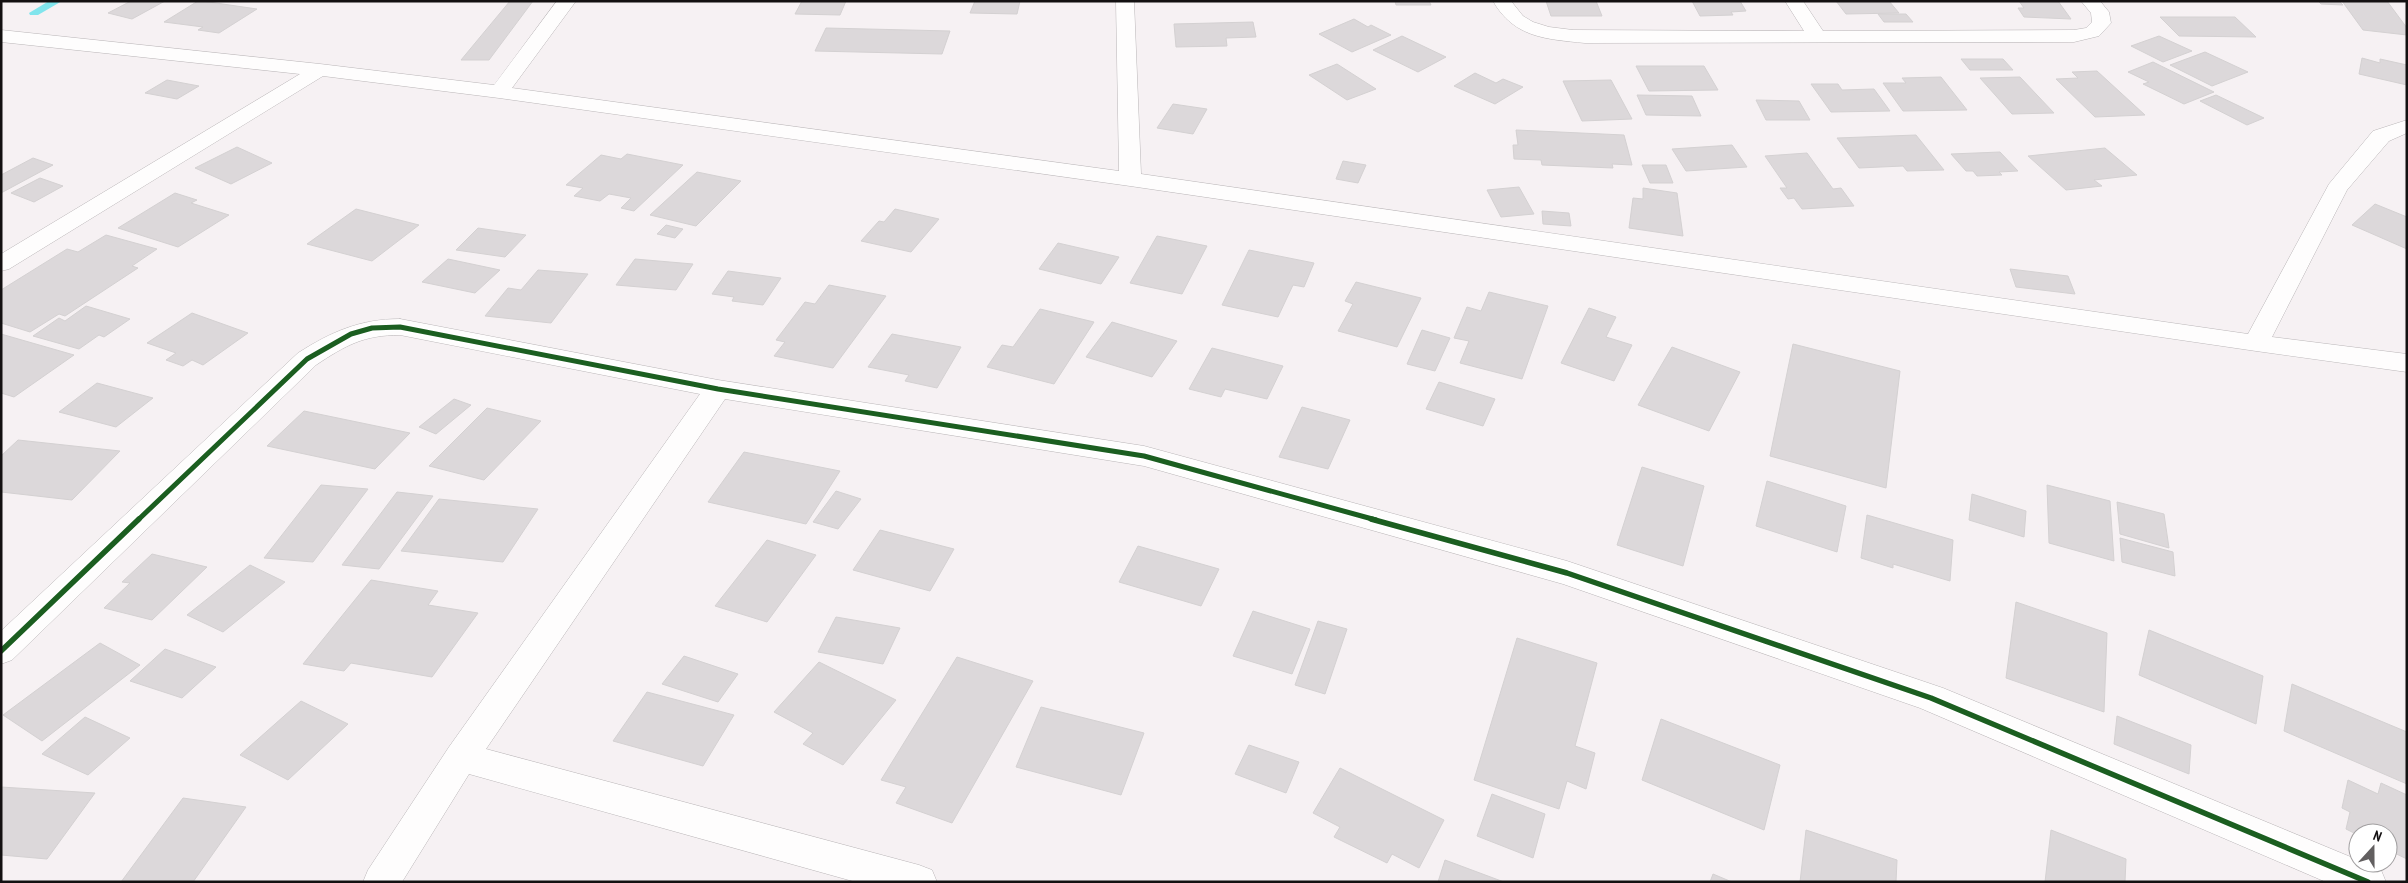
<svg xmlns="http://www.w3.org/2000/svg" width="2408" height="883" viewBox="0 0 2408 883" font-family="'PT Sans Narrow',sans-serif">
	<style>
		.lines { fill: none; stroke-linecap: round; stroke-linejoin: round }
		.stream { fill: #81e5ed; fill-rule: evenodd }
		.building { fill: #dcd8da; stroke: #d4d1d2 }
		.minor-casing { stroke: #bab6b8; stroke-width: 1 }
		.minor { fill: #fefdfd; fill-rule: evenodd }
		.cycleway-far1-casing { stroke: #fff; stroke-width: 8 }
		.cycleway-casing { stroke: #fff; stroke-width: 9 }
		.cycleway-far1 { stroke: #1b5e20; stroke-width: 5 }
		.cycleway { stroke: #1b5e20; stroke-width: 5.5 }
	</style>
	<rect width="100%" height="100%" fill="#f6f1f3"/>
	<g class="lines">
		<path class="stream" d="M 49,1 L 62,1 L 38,15 L 30,15 L 29,13 Z"/>
	</g>
	<path class="building" d="M 131,1 L 165,1 L 132,19 L 108,13 Z
		M 198,1 L 202,1 L 257,9 L 219,33 L 198,30 L 203,27 L 164,22 Z
		M 510,1 L 533,1 L 489,60 L 461,60 Z
		M 802,1 L 846,1 L 840,15 L 795,14 Z
		M 975,1 L 1020,1 L 1017,14 L 970,13 Z
		M 1395,1 L 1429,1 L 1431,5 L 1396,5 Z
		M 1546,1 L 1596,1 L 1602,16 L 1551,16 Z
		M 1692,1 L 1740,1 L 1746,11 L 1731,12 L 1733,15 L 1700,16 Z
		M 1836,1 L 1889,1 L 1899,13 L 1846,14 Z
		M 2019,1 L 2058,1 L 2071,19 L 2024,17 L 2018,8 L 2024,8 Z
		M 2318,1 L 2339,1 L 2343,5 L 2321,4 Z
		M 2342,1 L 2387,1 L 2407,28 L 2407,35 L 2363,30 Z
		M 1878,14 L 1906,14 L 1913,22 L 1884,22 Z
		M 2160,17 L 2235,17 L 2256,37 L 2179,36 Z
		M 1354,19 L 1368,27 L 1371,25 L 1391,35 L 1352,52 L 1319,34 Z
		M 1253,22 L 1256,37 L 1226,38 L 1227,46 L 1176,47 L 1174,24 Z
		M 826,28 L 950,31 L 942,54 L 815,51 Z
		M 1402,36 L 1446,57 L 1418,72 L 1373,50 Z
		M 2159,36 L 2192,51 L 2163,62 L 2131,46 Z
		M 2205,52 L 2248,72 L 2212,86 L 2170,65 Z
		M 2362,58 L 2380,63 L 2380,59 L 2407,65 L 2407,85 L 2359,74 Z
		M 1961,59 L 2003,59 L 2013,70 L 1970,70 Z
		M 2153,62 L 2214,92 L 2184,104 L 2143,84 L 2149,82 L 2128,72 Z
		M 1337,64 L 1376,89 L 1347,100 L 1309,75 Z
		M 1636,66 L 1704,66 L 1718,90 L 1649,91 Z
		M 2097,71 L 2145,115 L 2095,117 L 2056,79 L 2078,78 L 2072,72 Z
		M 1475,73 L 1496,83 L 1503,79 L 1523,87 L 1495,104 L 1454,86 Z
		M 1941,77 L 1967,110 L 1903,111 L 1883,83 L 1906,83 L 1902,78 Z
		M 2020,77 L 2054,113 L 2012,114 L 1980,78 Z
		M 167,80 L 199,86 L 177,99 L 145,93 Z
		M 1611,80 L 1632,119 L 1582,121 L 1563,81 Z
		M 1811,84 L 1838,84 L 1842,90 L 1874,89 L 1890,111 L 1831,112 Z
		M 1637,95 L 1692,96 L 1701,116 L 1646,115 Z
		M 2216,95 L 2264,118 L 2247,125 L 2200,101 Z
		M 1756,100 L 1799,101 L 1810,120 L 1766,120 Z
		M 1173,104 L 1207,109 L 1193,134 L 1157,128 Z
		M 1516,130 L 1624,135 L 1632,165 L 1612,164 L 1613,168 L 1542,165 L 1541,160 L 1514,159 L 1513,145 L 1518,145 Z
		M 1916,135 L 1944,170 L 1907,171 L 1903,166 L 1859,168 L 1837,138 Z
		M 1732,145 L 1747,167 L 1686,171 L 1672,149 Z
		M 237,147 L 272,163 L 231,184 L 195,168 Z
		M 2105,148 L 2137,175 L 2094,180 L 2102,186 L 2066,190 L 2028,156 Z
		M 2000,152 L 2018,171 L 1999,172 L 2002,175 L 1977,176 L 1973,171 L 1966,171 L 1951,154 Z
		M 1807,153 L 1833,189 L 1841,188 L 1854,206 L 1802,209 L 1794,198 L 1788,199 L 1780,188 L 1787,188 L 1765,156 Z
		M 627,154 L 683,165 L 634,211 L 621,208 L 631,198 L 609,194 L 600,201 L 574,196 L 583,188 L 566,185 L 601,155 L 621,159 Z
		M 33,158 L 53,165 L 1,193 L 1,175 Z
		M 1343,161 L 1366,165 L 1358,183 L 1336,179 Z
		M 1642,165 L 1666,165 L 1673,183 L 1650,183 Z
		M 697,172 L 741,181 L 696,226 L 650,215 Z
		M 40,178 L 63,186 L 34,202 L 11,193 Z
		M 1519,187 L 1534,214 L 1501,217 L 1487,190 Z
		M 1643,188 L 1677,193 L 1683,236 L 1629,228 L 1633,198 L 1643,199 Z
		M 175,193 L 197,200 L 191,203 L 229,215 L 178,247 L 118,228 Z
		M 2375,204 L 2407,217 L 2407,249 L 2352,225 Z
		M 356,209 L 419,225 L 372,261 L 307,244 Z
		M 895,209 L 939,219 L 911,252 L 861,241 L 879,221 L 884,222 Z
		M 1542,211 L 1569,213 L 1571,226 L 1543,224 Z
		M 666,225 L 683,229 L 675,238 L 657,234 Z
		M 478,228 L 526,235 L 505,257 L 456,250 Z
		M 106,235 L 157,249 L 132,266 L 138,268 L 65,316 L 59,314 L 30,332 L 1,323 L 1,290 L 67,249 L 78,252 Z
		M 1157,236 L 1207,246 L 1182,294 L 1130,283 Z
		M 1058,243 L 1119,257 L 1101,284 L 1039,269 Z
		M 1249,250 L 1314,263 L 1304,287 L 1293,285 L 1278,317 L 1222,305 Z
		M 448,259 L 500,270 L 475,293 L 422,282 Z
		M 635,259 L 693,264 L 676,290 L 616,285 Z
		M 2010,269 L 2068,276 L 2075,294 L 2016,287 Z
		M 538,270 L 588,274 L 551,323 L 485,316 L 508,288 L 521,290 Z
		M 728,271 L 781,278 L 763,305 L 732,301 L 734,297 L 712,294 Z
		M 1356,282 L 1421,298 L 1397,347 L 1338,331 L 1353,304 L 1345,301 Z
		M 829,285 L 886,296 L 833,368 L 774,356 L 785,342 L 776,340 L 805,302 L 815,304 Z
		M 1489,292 L 1548,306 L 1522,379 L 1460,363 L 1469,341 L 1454,338 L 1467,307 L 1481,311 Z
		M 86,306 L 130,319 L 104,337 L 99,335 L 79,349 L 33,336 L 59,318 L 65,321 Z
		M 1589,308 L 1616,317 L 1606,337 L 1632,345 L 1614,381 L 1561,363 Z
		M 1040,309 L 1094,322 L 1054,384 L 987,367 L 1002,345 L 1013,347 Z
		M 192,313 L 248,333 L 203,365 L 192,360 L 183,366 L 166,360 L 176,353 L 147,343 Z
		M 1112,322 L 1177,341 L 1152,377 L 1086,357 Z
		M 1422,330 L 1450,338 L 1435,371 L 1407,364 Z
		M 1,334 L 74,355 L 14,397 L 1,393 Z
		M 892,334 L 961,347 L 937,388 L 905,381 L 909,375 L 868,367 Z
		M 1793,344 L 1900,371 L 1886,488 L 1770,456 Z
		M 1672,347 L 1740,372 L 1709,431 L 1638,405 Z
		M 1212,348 L 1283,366 L 1267,399 L 1225,389 L 1221,397 L 1189,389 Z
		M 1439,382 L 1495,399 L 1483,426 L 1426,409 Z
		M 97,383 L 153,398 L 116,427 L 59,412 Z
		M 454,399 L 471,405 L 436,434 L 419,427 Z
		M 1302,407 L 1350,420 L 1328,469 L 1279,457 Z
		M 487,408 L 541,421 L 484,480 L 429,466 Z
		M 304,411 L 410,433 L 375,469 L 267,446 Z
		M 18,440 L 120,451 L 72,500 L 1,492 L 1,456 Z
		M 744,452 L 840,471 L 806,524 L 708,502 Z
		M 1642,467 L 1704,486 L 1683,566 L 1617,545 Z
		M 1767,481 L 1846,506 L 1837,552 L 1756,526 Z
		M 321,485 L 368,489 L 313,562 L 264,558 Z
		M 2047,485 L 2110,501 L 2114,561 L 2049,543 Z
		M 836,491 L 861,499 L 838,529 L 813,522 Z
		M 397,492 L 433,496 L 379,569 L 342,565 Z
		M 1972,494 L 2026,511 L 2024,537 L 1969,520 Z
		M 439,499 L 538,509 L 503,562 L 401,551 Z
		M 2117,502 L 2164,514 L 2169,548 L 2120,534 Z
		M 1867,515 L 1953,540 L 1950,581 L 1893,564 L 1893,568 L 1861,558 Z
		M 880,530 L 954,549 L 930,591 L 853,570 Z
		M 2120,538 L 2173,552 L 2175,576 L 2122,562 Z
		M 767,540 L 816,555 L 767,622 L 715,606 Z
		M 1138,546 L 1219,569 L 1201,606 L 1119,582 Z
		M 152,554 L 207,567 L 152,620 L 104,608 L 130,583 L 122,582 Z
		M 250,565 L 285,582 L 223,632 L 187,615 Z
		M 371,580 L 438,591 L 428,605 L 478,613 L 432,677 L 351,663 L 344,671 L 303,664 Z
		M 2016,602 L 2107,633 L 2104,712 L 2006,678 Z
		M 1253,611 L 1310,629 L 1292,674 L 1233,656 Z
		M 836,617 L 900,628 L 883,664 L 818,652 Z
		M 1318,621 L 1347,629 L 1325,694 L 1295,685 Z
		M 2149,630 L 2263,676 L 2256,724 L 2139,675 Z
		M 1517,638 L 1597,663 L 1575,746 L 1595,753 L 1586,789 L 1567,781 L 1559,809 L 1474,780 Z
		M 100,643 L 140,665 L 42,741 L 3,715 Z
		M 165,649 L 216,667 L 182,698 L 130,681 Z
		M 684,656 L 738,674 L 718,702 L 662,684 Z
		M 957,657 L 1033,681 L 952,823 L 896,803 L 906,787 L 881,780 Z
		M 819,662 L 896,700 L 843,765 L 803,744 L 813,733 L 774,712 Z
		M 2292,684 L 2407,732 L 2407,784 L 2284,731 Z
		M 647,692 L 734,715 L 703,766 L 613,741 Z
		M 301,701 L 348,724 L 288,780 L 240,755 Z
		M 1041,707 L 1144,733 L 1121,795 L 1016,767 Z
		M 2117,716 L 2191,745 L 2189,774 L 2114,744 Z
		M 85,717 L 130,738 L 88,775 L 42,754 Z
		M 1661,719 L 1780,765 L 1764,830 L 1642,780 Z
		M 1249,745 L 1299,762 L 1286,793 L 1235,774 Z
		M 1340,768 L 1444,820 L 1419,868 L 1392,854 L 1387,863 L 1334,837 L 1340,827 L 1313,813 Z
		M 2348,780 L 2378,794 L 2381,783 L 2407,795 L 2407,859 L 2388,850 L 2388,833 L 2358,833 L 2358,835 L 2346,829 L 2350,812 L 2342,808 Z
		M 1,787 L 95,793 L 47,859 L 1,855 Z
		M 1492,794 L 1545,814 L 1533,858 L 1477,836 Z
		M 183,798 L 246,807 L 193,882 L 121,882 Z
		M 1806,830 L 1897,860 L 1896,882 L 1800,882 Z
		M 2051,830 L 2126,859 L 2125,882 L 2045,882 Z
		M 1445,860 L 1504,882 L 1438,882 Z
		M 1713,874 L 1732,882 L 1710,882 Z"/>
	<g class="lines">
		<g class="minor-casing">
			<path id="minor" d="M 557,1 L 576,1 L 512,88 L 1119,171 L 1116,1 L 1134,1 L 1141,174 L 2248,334 L 2329,184 L 2373,131 L 2407,120 L 2407,133 L 2389,141 L 2347,190 L 2272,337 L 2407,354 L 2407,372 L 2256,351 L 1130,186 L 499,98 L 323,76 L 9,269 L 1,271 L 1,254 L 300,74 L 1,42 L 1,30 L 320,64 L 494,85 Z
				M 1493,1 L 1511,1 L 1523,16 L 1533,22 L 1549,27 L 1573,30 L 1804,31 L 1785,1 L 1803,1 L 1823,31 L 2074,30 L 2086,28 L 2092,22 L 2091,13 L 2081,1 L 2100,1 L 2109,12 L 2111,23 L 2099,36 L 2074,42 L 1585,43 C 1546,39 1514,38 1493,1 Z
				M 400,319 L 718,380 L 1144,446 L 1567,561 L 1943,688 L 2358,860 L 2358,863 L 2364,863 L 2381,870 L 2386,882 L 2326,882 L 1920,708 L 1563,584 L 1144,466 L 725,399 L 486,749 L 919,865 L 932,870 L 937,882 L 856,882 L 469,774 L 402,882 L 363,882 L 368,870 L 449,747 L 700,394 L 400,335 C 364,335 346,345 316,365 L 12,660 L 1,664 L 1,631 L 298,353 C 331,332 360,319 400,319 Z"/>
		</g>
		<use href="#minor" class="minor"/>
		<g class="cycleway-far1-casing">
			<path id="cycleway-far1" d="M 138,520 L 307,359 L 351,334 L 372,328 L 400,327 L 718,389 L 1144,456 L 1376,520"/>
		</g>
		<g class="cycleway-casing">
			<path id="cycleway" d="M 1371,519 L 1567,573 L 1931,698 L 2368,882
				M 1,651 L 139,519"/>
		</g>
		<use href="#cycleway-far1" class="cycleway-far1"/>
		<use href="#cycleway" class="cycleway"/>
	</g>
	<rect width="2408" height="883" fill="none" stroke="#131011" stroke-width="5"/>
	<g transform="translate(2373 848) rotate(21)"><circle r="24" fill="#ffffff" stroke="#a19fa0"/>
	<path d="M0-4L9 19L0 12L-9 19Z" fill="#625f60"/>
	<text y="-8" font-size="14" font-weight="bold" text-anchor="middle" fill="#131011">N</text>
	</g>
</svg>
